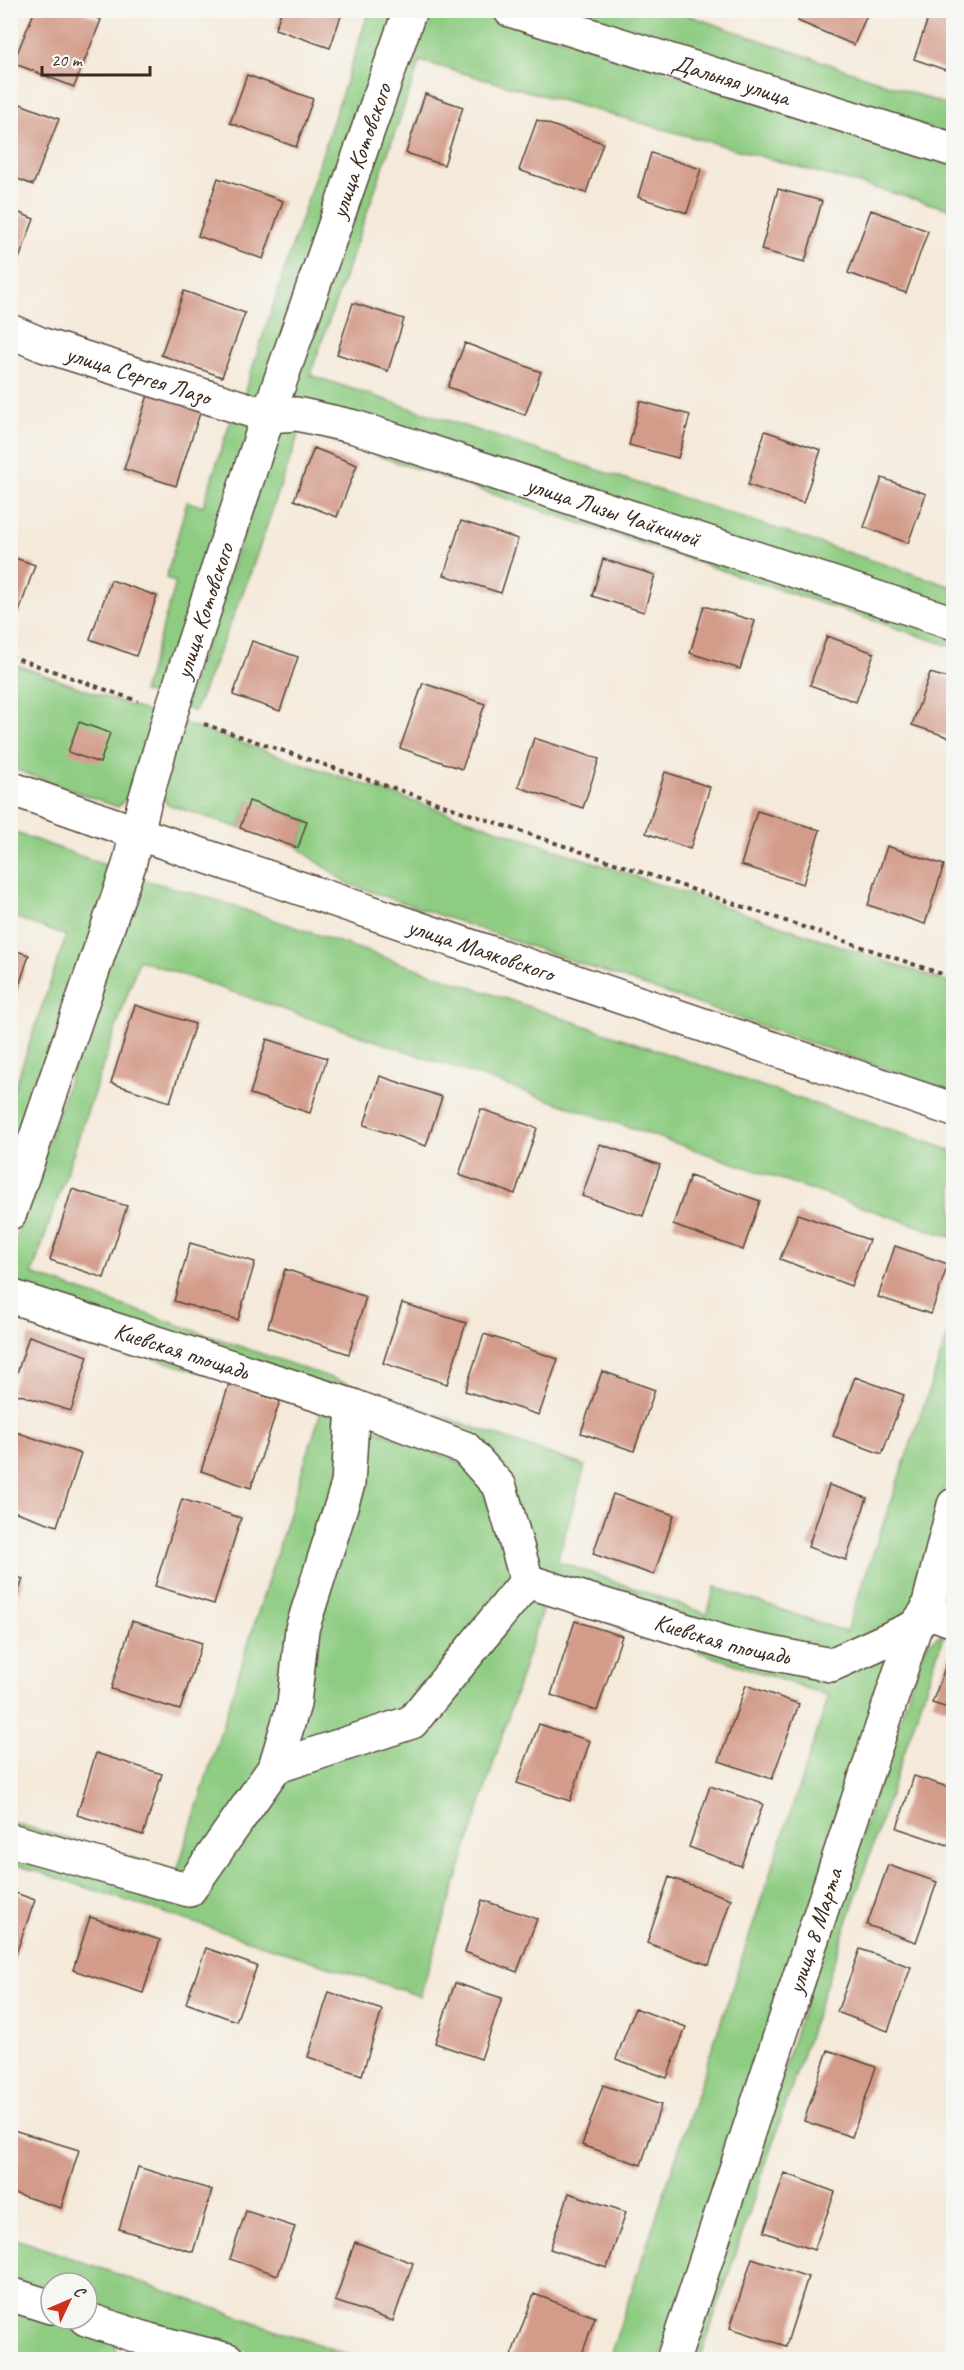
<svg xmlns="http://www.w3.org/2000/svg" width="964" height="2370" viewBox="0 0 964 2370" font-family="Caveat,sans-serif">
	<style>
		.green { fill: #8ecc82; stroke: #647b50; stroke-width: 1.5 }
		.building { fill: #d39b8a }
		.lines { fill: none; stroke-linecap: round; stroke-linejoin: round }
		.minor-casing { stroke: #57473a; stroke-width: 36 }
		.major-casing { stroke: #57473a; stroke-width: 36 }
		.path { stroke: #57473a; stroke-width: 4; stroke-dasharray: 4.5 4.5; stroke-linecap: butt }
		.minor { stroke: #fff; stroke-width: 33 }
		.major { stroke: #fff; stroke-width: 33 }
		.labels { text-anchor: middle; stroke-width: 4.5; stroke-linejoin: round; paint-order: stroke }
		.street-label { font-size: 24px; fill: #3b2a1e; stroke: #f6f6f2 }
	</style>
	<rect width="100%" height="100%" fill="#f6f6f2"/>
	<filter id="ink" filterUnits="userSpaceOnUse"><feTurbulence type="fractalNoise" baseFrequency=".0167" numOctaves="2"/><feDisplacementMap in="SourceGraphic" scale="12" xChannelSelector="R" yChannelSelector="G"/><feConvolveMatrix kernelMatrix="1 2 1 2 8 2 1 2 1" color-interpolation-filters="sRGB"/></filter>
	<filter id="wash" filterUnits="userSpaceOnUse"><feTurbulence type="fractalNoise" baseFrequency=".008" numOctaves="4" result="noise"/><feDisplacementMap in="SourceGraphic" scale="24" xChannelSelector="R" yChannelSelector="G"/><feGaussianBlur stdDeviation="1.35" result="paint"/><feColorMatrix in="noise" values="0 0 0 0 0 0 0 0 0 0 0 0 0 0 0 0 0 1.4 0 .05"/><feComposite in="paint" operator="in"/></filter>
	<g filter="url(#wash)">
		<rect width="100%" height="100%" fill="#f5eada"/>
		<path class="green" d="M 369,11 L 397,11 L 259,406 L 242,400 Z
			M 419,11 L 477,11 L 953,162 L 953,210 L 420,61 L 310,375 L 953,587 L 953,612 L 284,400 Z
			M 555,11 L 676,11 L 953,107 L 953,136 Z
			M 233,413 L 254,419 L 165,698 L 143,692 L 176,583 L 166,578 L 187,502 L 203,506 Z
			M 295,420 L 953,632 L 953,647 L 300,430 L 249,577 L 195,711 L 184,708 L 281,423 Z
			M 11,663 L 162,717 L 140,783 L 118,807 L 11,768 Z
			M 177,721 L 953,984 L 953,1092 L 349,884 L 298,848 L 307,821 L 249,801 L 240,828 L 167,804 L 156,789 Z
			M 11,831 L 119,870 L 11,1183 L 11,1098 L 66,936 L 11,916 Z
			M 137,878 L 210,898 L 953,1151 L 953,1238 L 139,960 L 32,1274 L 585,1466 L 557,1561 L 707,1614 L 715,1587 L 846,1632 L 953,1320 L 953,1451 L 916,1605 L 904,1619 L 832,1655 L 536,1576 L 508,1482 L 11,1288 L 11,1252 Z
			M 11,1304 L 347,1410 L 341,1480 L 268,1763 L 187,1881 L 11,1832 L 11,1822 L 177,1871 L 322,1408 L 16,1318 L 11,1333 Z
			M 363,1419 L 460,1456 L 493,1492 L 519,1579 L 409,1713 L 288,1755 Z
			M 531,1589 L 827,1675 L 902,1640 L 660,2359 L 609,2359 L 829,1696 L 545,1600 L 420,1996 L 11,1863 L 10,1849 L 194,1900 L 282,1773 L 416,1729 Z
			M 945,1631 L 700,2359 L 686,2360 L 924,1647 Z
			M 11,2237 L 360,2359 L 282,2359 L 152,2327 L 87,2306 L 87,2283 L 51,2283 L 51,2294 L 11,2281 Z
			M 10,2308 L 115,2341 L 118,2359 L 31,2359 L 11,2352 Z"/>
		<g id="blocks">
			<path class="building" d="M 35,10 L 78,10 L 101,20 L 74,87 L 13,63 Z
				M 282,10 L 343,10 L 330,48 L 275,29 Z
				M 803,10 L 869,10 L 854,45 L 798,21 Z
				M 931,10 L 954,10 L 954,73 L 914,59 Z
				M 247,75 L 313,99 L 296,147 L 230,123 Z
				M 425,94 L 463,107 L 444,165 L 406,153 Z
				M 10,100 L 59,119 L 33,185 L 10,176 Z
				M 537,120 L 603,143 L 586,193 L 519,170 Z
				M 651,153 L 701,169 L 687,213 L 638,197 Z
				M 218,178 L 283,201 L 263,259 L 198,236 Z
				M 778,189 L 822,201 L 805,262 L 761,250 Z
				M 10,209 L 34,219 L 11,280 L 10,280 Z
				M 871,210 L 928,231 L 906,293 L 848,273 Z
				M 184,291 L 245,313 L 222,377 L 161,355 Z
				M 353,303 L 404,319 L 388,371 L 337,354 Z
				M 465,343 L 541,372 L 525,415 L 448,387 Z
				M 150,389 L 202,407 L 176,486 L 124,469 Z
				M 640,401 L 690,415 L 678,458 L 629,445 Z
				M 765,431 L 821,450 L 803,503 L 748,485 Z
				M 314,448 L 357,465 L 337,517 L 294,500 Z
				M 882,478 L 926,494 L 908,543 L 864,527 Z
				M 461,521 L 518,539 L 501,593 L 444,575 Z
				M 10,556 L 35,565 L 18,615 L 10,612 Z
				M 603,559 L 655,575 L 644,612 L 592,596 Z
				M 111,580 L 157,596 L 136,656 L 90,639 Z
				M 704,606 L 755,621 L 740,669 L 690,653 Z
				M 827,636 L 874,653 L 856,702 L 810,685 Z
				M 252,641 L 298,657 L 280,711 L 233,695 Z
				M 930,673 L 954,680 L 954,739 L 912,725 Z
				M 423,683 L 485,704 L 462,769 L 400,748 Z
				M 79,722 L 110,733 L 100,763 L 68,752 Z
				M 534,738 L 599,759 L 583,808 L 518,787 Z
				M 665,772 L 710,787 L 690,849 L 646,833 Z
				M 249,801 L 307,821 L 298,848 L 240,828 Z
				M 757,811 L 820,830 L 803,884 L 741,865 Z
				M 887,846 L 944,865 L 925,924 L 868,905 Z
				M 10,949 L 29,955 L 13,1005 L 10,1005 Z
				M 135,1005 L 195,1024 L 170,1102 L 111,1083 Z
				M 267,1039 L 327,1058 L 310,1113 L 250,1094 Z
				M 380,1076 L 442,1097 L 426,1146 L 364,1125 Z
				M 481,1109 L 537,1128 L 515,1194 L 459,1175 Z
				M 600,1144 L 660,1165 L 643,1216 L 582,1196 Z
				M 690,1176 L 760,1201 L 743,1250 L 673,1225 Z
				M 72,1189 L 127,1206 L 104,1278 L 50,1260 Z
				M 798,1214 L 869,1240 L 851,1286 L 780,1259 Z
				M 190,1243 L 255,1262 L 238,1320 L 174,1301 Z
				M 895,1246 L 948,1264 L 931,1314 L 878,1297 Z
				M 285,1269 L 366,1297 L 349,1354 L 268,1327 Z
				M 402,1303 L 466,1323 L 447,1384 L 383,1363 Z
				M 484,1334 L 558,1359 L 539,1415 L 465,1391 Z
				M 29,1336 L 88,1356 L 71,1411 L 11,1392 Z
				M 602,1371 L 655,1390 L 634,1451 L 581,1433 Z
				M 855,1377 L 904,1395 L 882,1454 L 833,1436 Z
				M 229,1384 L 280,1401 L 251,1488 L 201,1471 Z
				M 10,1430 L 81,1454 L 57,1526 L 10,1510 Z
				M 829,1485 L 867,1498 L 846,1560 L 808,1547 Z
				M 613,1494 L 674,1515 L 654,1575 L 593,1554 Z
				M 182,1499 L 241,1518 L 214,1604 L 155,1586 Z
				M 10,1574 L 23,1579 L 11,1613 L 10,1613 Z
				M 132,1621 L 202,1643 L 180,1710 L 111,1689 Z
				M 575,1621 L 622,1636 L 597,1711 L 551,1695 Z
				M 951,1652 L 954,1653 L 954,1710 L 932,1703 Z
				M 746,1685 L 799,1704 L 772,1779 L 719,1761 Z
				M 539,1724 L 590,1741 L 570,1801 L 517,1783 Z
				M 96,1753 L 162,1774 L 143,1835 L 77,1815 Z
				M 914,1776 L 954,1789 L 954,1828 L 948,1845 L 897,1828 Z
				M 710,1786 L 763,1804 L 741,1866 L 689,1847 Z
				M 888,1865 L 937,1882 L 916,1942 L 867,1925 Z
				M 669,1877 L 731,1899 L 709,1965 L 647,1943 Z
				M 10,1891 L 35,1900 L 13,1962 L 10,1961 Z
				M 482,1900 L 537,1919 L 517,1972 L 465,1952 Z
				M 90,1917 L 160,1940 L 143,1993 L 73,1970 Z
				M 206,1948 L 257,1966 L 236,2021 L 186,2003 Z
				M 860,1949 L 911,1967 L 888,2031 L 837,2012 Z
				M 455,1983 L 502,1998 L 481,2059 L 435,2043 Z
				M 329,1992 L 382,2010 L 362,2075 L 308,2057 Z
				M 635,2008 L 686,2027 L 667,2078 L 616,2059 Z
				M 828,2050 L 876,2067 L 852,2137 L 804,2121 Z
				M 603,2085 L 661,2105 L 641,2165 L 582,2145 Z
				M 10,2129 L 79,2150 L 61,2208 L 10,2192 Z
				M 138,2167 L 212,2190 L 193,2252 L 119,2229 Z
				M 785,2173 L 835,2192 L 814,2250 L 764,2232 Z
				M 569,2193 L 626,2212 L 607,2268 L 550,2249 Z
				M 246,2211 L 295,2227 L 278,2275 L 230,2259 Z
				M 355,2242 L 413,2263 L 393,2321 L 335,2301 Z
				M 752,2258 L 808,2277 L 786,2346 L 730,2328 Z
				M 534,2294 L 595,2317 L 580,2360 L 521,2360 L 511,2356 Z"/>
		</g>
	</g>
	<g filter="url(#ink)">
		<use href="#blocks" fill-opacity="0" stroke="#57473a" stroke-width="1.5"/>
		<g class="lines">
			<g class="minor-casing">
				<g id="minor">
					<path id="s1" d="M 510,10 L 954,150"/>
					<path id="s2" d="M 10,331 L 43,345 L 268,416 L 297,414 L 355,427 L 954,623"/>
					<path id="s3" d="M 10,1213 L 129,865 L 144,804 L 171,712 L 268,416 L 410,10"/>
					<path id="s4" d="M 10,1296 L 353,1406 L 348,1484 L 302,1629 L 294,1704 L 275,1767 L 189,1890 L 10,1840"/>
					<path d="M 353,1406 L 465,1448 L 500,1487 L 527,1581"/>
					<path d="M 927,1611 L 954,1621"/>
					<path id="s5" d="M 275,1767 L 412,1722 L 527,1581 L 736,1646 L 831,1665 L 915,1627"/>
					<path d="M 10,2294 L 51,2307"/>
					<path d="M 86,2319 L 149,2340 L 228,2360"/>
					<path id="s6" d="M 673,2360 L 915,1627 L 927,1611 L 954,1505"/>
				</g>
			</g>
			<g class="major-casing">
				<g id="major">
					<path id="s7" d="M 10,788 L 137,833 L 954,1110"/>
				</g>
			</g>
			<path class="path" d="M 10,656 L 138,701
				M 204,724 L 954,978"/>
			<use href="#minor" class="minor"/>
			<use href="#major" class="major"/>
		</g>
	</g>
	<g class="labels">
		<g class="street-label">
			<text dy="8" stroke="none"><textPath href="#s1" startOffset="232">Дальняя улица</textPath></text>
			<text dy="8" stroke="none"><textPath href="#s3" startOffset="1119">улица Котовского</textPath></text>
			<text dy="8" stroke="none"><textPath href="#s2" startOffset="136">улица Сергея Лазо</textPath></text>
			<text dy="8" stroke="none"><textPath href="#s2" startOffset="632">улица Лизы Чайкиной</textPath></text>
			<text dy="8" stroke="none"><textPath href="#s3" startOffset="633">улица Котовского</textPath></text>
			<text dy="8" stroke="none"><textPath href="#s7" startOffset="498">улица Маяковского</textPath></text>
			<text dy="8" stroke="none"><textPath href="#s4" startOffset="180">Киевская площадь</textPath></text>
			<text dy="8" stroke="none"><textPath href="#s5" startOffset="530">Киевская площадь</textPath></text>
			<text dy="8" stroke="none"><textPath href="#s6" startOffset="452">улица 8 Марта</textPath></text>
		</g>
	</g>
	<rect width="964" height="2370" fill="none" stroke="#f6f6f2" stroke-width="36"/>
	<g transform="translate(69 2301) rotate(46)"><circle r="28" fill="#f6f6f2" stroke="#aba49d" stroke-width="1.5"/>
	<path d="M0-4.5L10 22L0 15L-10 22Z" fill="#c8321e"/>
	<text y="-9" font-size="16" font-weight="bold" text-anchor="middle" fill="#3b2a1e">С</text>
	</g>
	<path d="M42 66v9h108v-9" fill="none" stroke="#3b2a1e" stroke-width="3"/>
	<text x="51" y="66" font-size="18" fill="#3b2a1e" stroke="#f6f6f2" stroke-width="4.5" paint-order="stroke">20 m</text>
</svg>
